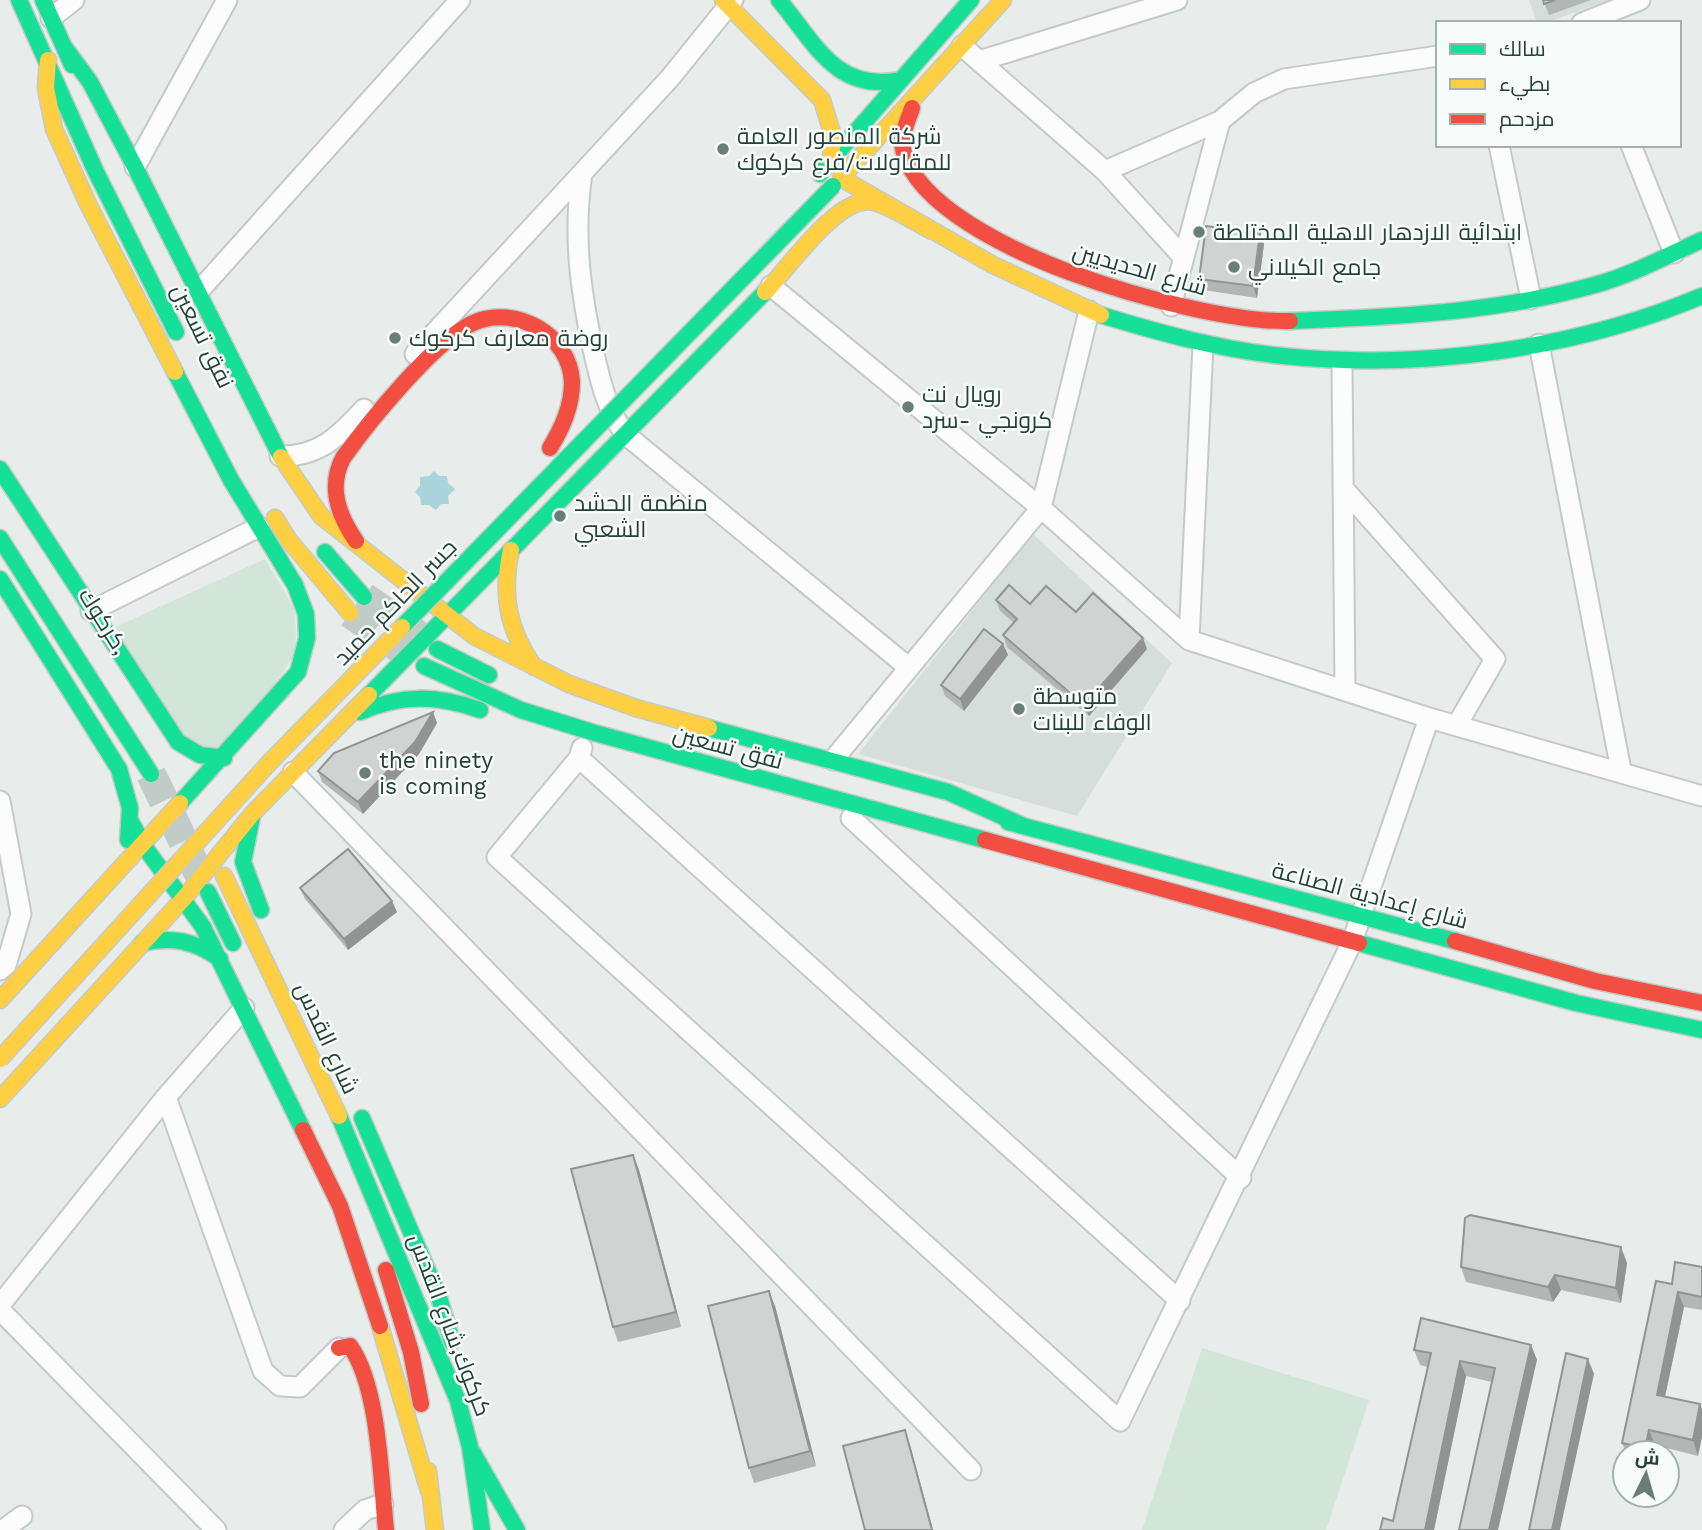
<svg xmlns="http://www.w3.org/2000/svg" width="1702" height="1530" viewBox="0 0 1702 1530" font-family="'Work Sans',Cairo,sans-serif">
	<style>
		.built { fill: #d6dedb }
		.green { fill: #d1e6d8 }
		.water { fill: #a9d4db }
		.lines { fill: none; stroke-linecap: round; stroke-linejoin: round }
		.primary-tunnel { stroke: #c1cbc8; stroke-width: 30; stroke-dasharray: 30 15; stroke-linecap: butt }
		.street-casing { stroke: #c5cac8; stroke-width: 23 }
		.fast-casing { stroke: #c3cbc8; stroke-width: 19 }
		.slow-casing { stroke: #c3cbc8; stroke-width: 19 }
		.jam-casing { stroke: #c3cbc8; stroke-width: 19 }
		.street { stroke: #fcfcfc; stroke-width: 19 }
		.fast { stroke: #16e098; stroke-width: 16 }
		.slow { stroke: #ffcf43; stroke-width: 16 }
		.jam { stroke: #f24e42; stroke-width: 16 }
		.fast-bridge-casing { stroke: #c3ccc9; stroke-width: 19; stroke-linecap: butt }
		.slow-bridge-casing { stroke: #c3ccc9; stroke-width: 19; stroke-linecap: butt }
		.fast-bridge { stroke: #16e098; stroke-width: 16 }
		.slow-bridge { stroke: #ffcf43; stroke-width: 16 }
		.wall { fill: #b2b6b5 }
		.shaded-wall { fill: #919493 }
		.building { fill: #cfd4d2; stroke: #919493; stroke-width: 2 }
		.poi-dot { fill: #697e78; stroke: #f7fbf9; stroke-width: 2.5 }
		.labels { text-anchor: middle; stroke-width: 5; stroke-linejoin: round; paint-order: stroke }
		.poi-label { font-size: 23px; fill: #24423a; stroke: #f7fbf9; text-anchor: start }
		.street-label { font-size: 23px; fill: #24423a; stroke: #f7fbf9 }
	</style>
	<rect width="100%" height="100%" fill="#e8edeb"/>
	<path class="built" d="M 1529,0 L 1609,0 L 1546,23 L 1537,23 Z
		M 1033,534 L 1172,663 L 1077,816 L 858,754 Z"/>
	<path class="green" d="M 265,559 L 295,610 L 296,653 L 224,758 L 195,754 L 113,628 Z
		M 1202,1348 L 1369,1400 L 1326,1530 L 1142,1530 Z"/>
	<path class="water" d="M 434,471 L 439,476 L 447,476 L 448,483 L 455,489 L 448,496 L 449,504 L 441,504 L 436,510 L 429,505 L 421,505 L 420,497 L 415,492 L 420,486 L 420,477 L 429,476 Z"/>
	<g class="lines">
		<path class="primary-tunnel" d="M 364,597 L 425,640
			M 350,613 L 409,655
			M 151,774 L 199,874"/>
		<g class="street-casing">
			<path id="street" d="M 51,18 L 74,0
				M 1582,23 L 1640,0
				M 962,46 L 1105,171 L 1182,256
				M 979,61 L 1177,0
				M 1499,145 L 1531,299
				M 1631,145 L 1674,253
				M 135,167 L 227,0
				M 1105,171 L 1220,121
				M 582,173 C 573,234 580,289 593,349 C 600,380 606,408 625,434 L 908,667
				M 771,286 L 1041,508 L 1189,640 L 1429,718 L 1702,796
				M 198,292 L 460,0
				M 1171,306 L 1220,121 L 1254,93 L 1284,79 L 1438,56
				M 1539,344 L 1621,770
				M 415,354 L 670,78 L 733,0
				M 1342,363 L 1345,689
				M 280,456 C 319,457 339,436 364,409
				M 1343,488 L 1495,659 L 1457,725
				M 91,611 L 259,527
				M 1189,640 L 1203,345
				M 582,748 L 579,758 L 497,857 L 1120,1421 L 1352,942 L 1429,718
				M 579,758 L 1180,1301
				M 833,760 L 1041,508 L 1089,311
				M 293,772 L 971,1470
				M 0,801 L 21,914 L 6,965 L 0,970
				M 851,818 L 1241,1178
				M 166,1097 L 263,1371 L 280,1386 L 300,1387 L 339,1348
				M 0,1305 L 166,1097 L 244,1008
				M 0,1310 L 216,1530
				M 3,1530 L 22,1516
				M 344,1530 L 365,1510 L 383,1504"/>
		</g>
		<g class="fast-casing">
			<path id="fast" d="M 19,0 L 96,172 L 176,332
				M 43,0 L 72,65
				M 779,0 C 815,43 836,93 900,80
				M 65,48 L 90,82 L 135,167 L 281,457
				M 831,160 L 971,0
				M 820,174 L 831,160
				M 1101,315 C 1160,333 1222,350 1283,356 C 1422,370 1573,350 1702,296
				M 1290,321 C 1394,317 1497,313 1598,284 C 1634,274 1668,255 1702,240
				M 175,372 L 231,480 L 295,585 L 306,614 L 307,638 L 298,672 L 180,803
				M 0,469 L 178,742 L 200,755 L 224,758
				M 0,538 L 151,774
				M 325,552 L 364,597
				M 0,579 L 119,769 L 130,808 L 128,840
				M 437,649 L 489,675
				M 424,666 L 521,710 L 595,733 L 985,840
				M 369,695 L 765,292
				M 360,712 C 402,694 437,695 480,710
				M 709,728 L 948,792 L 1026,827
				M 252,817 L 243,862 L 261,910
				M 131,822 L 146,849 L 203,927 L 303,1130
				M 1008,822 L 1455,941
				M 208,892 L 233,943
				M 142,943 C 172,936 195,941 220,959
				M 1359,943 L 1576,1003 L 1702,1030
				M 339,1116 L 458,1401 L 470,1447 L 482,1530
				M 362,1118 L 439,1297 L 452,1342
				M 473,1453 L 517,1530"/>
		</g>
		<g class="slow-casing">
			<path id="slow" d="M 723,0 L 822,100 L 833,136 L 831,160
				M 1003,0 L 841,178 L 993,265 L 1101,315
				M 48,60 L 46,88 L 54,129 L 88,204 L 175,372
				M 765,292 C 788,269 839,193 874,202 C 893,207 914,222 932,231
				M 281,457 L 321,516 L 474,636 L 569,684 L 636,708 L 709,728
				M 275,518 L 288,539 L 350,613
				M 511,550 C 501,594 508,630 534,667
				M 224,876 L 339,1116
				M 0,1000 L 180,803
				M 0,1099 L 185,897 L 253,813 L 369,695
				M 380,1326 L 429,1491
				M 428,1471 L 435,1530"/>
		</g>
		<g class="jam-casing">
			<path id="jam" d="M 912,108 C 909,118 901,134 902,144 C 916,246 1203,324 1290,321
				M 356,541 C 338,515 328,487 343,458 C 368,423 435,340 473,323 C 516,304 570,335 572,382 C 572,407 562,428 550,448
				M 985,840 L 1359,943
				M 1455,941 L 1595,981 L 1702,1003
				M 303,1130 L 340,1206 L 380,1326
				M 386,1270 L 411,1352 L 421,1404
				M 339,1348 L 350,1346 C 379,1386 381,1480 386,1530"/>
		</g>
		<use href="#street" class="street"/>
		<use href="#fast" class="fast"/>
		<use href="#slow" class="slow"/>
		<use href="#jam" class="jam"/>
		<g class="fast-bridge-casing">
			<path id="fast-bridge" d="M 402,627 L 833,186"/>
		</g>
		<g class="slow-bridge-casing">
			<path id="slow-bridge" d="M 0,1059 L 269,763 L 402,627"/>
		</g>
		<use href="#fast-bridge" class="fast-bridge"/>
		<use href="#slow-bridge" class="slow-bridge"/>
	</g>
	<path class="wall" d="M 1543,0 L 1591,0 L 1549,15 Z
		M 1260,233 L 1264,244 L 1257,298 L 1203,290 L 1199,279 Z
		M 996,600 L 1030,604 L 1076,612 L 1147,649 L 1089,716 L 1007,647 L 1003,635 L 1014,623 L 1000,611 Z
		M 1003,644 L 1008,655 L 964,711 L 945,696 L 941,685 Z
		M 433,712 L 437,723 L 419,754 L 363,814 L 322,782 L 318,771 Z
		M 300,888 L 397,912 L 348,950 L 305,899 Z
		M 633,1155 L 639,1170 L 681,1327 L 618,1342 L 613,1327 Z
		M 1627,1263 L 1621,1303 L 1561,1290 L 1553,1302 L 1466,1282 L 1461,1267 Z
		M 1702,1267 L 1702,1310 L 1684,1307 L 1665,1397 L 1700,1404 L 1698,1456 L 1655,1445 L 1653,1453 L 1626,1453 L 1622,1443 L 1672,1284 Z
		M 775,1306 L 816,1466 L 754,1483 L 749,1468 Z
		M 1531,1345 L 1537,1360 L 1492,1382 L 1466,1376 L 1434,1530 L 1380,1530 L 1393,1521 L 1428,1367 L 1420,1365 L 1414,1350 Z"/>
	<path class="shaded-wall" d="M 1260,233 L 1264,244 L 1257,298 L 1253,286 Z
		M 1143,638 L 1147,649 L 1089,716 L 1084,705 Z
		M 1003,644 L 1008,655 L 964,711 L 960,699 Z
		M 433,712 L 437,723 L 419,754 L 363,814 L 358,802 Z
		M 392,901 L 397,912 L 348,950 L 344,939 Z
		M 633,1155 L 639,1170 L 681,1327 L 676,1312 Z
		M 1621,1247 L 1627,1263 L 1621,1303 L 1616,1288 Z
		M 1555,1275 L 1561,1290 L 1553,1302 L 1548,1287 Z
		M 769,1291 L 775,1306 L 816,1466 L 810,1451 Z
		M 1678,1292 L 1684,1307 L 1662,1410 L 1657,1395 Z
		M 1531,1345 L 1537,1360 L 1498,1530 L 1489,1530 Z
		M 1588,1359 L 1594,1374 L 1560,1530 L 1552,1530 Z
		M 1460,1361 L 1466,1376 L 1434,1530 L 1425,1530 Z
		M 1700,1404 L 1702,1409 L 1702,1437 L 1698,1456 L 1693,1440 Z
		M 905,1430 L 910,1445 L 933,1530 L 932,1530 Z
		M 1649,1430 L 1655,1445 L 1653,1453 L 1647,1453 L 1645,1448 Z"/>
	<path class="building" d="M 1543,0 L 1555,0 L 1544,4 Z
		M 1206,226 L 1260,233 L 1253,286 L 1199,279 Z
		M 1009,585 L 1030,604 L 1046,586 L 1076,612 L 1093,593 L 1143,638 L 1084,705 L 1003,635 L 1017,619 L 996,600 Z
		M 984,629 L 1003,644 L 960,699 L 941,685 Z
		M 433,712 L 415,742 L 358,802 L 318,771 L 334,753 Z
		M 348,849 L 392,901 L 344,939 L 300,888 Z
		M 633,1155 L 676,1312 L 613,1327 L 571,1169 Z
		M 1470,1215 L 1621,1247 L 1616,1288 L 1555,1275 L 1548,1287 L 1461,1267 L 1465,1218 Z
		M 1675,1262 L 1702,1267 L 1702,1297 L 1678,1292 L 1657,1395 L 1700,1404 L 1693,1440 L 1649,1430 L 1645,1448 L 1622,1443 L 1656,1281 L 1672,1284 Z
		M 769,1291 L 810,1451 L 749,1468 L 708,1306 Z
		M 1421,1318 L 1531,1345 L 1489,1530 L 1459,1530 L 1495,1368 L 1460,1361 L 1425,1530 L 1380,1530 L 1383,1518 L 1393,1521 L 1431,1353 L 1414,1350 Z
		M 1566,1353 L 1588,1359 L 1552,1530 L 1529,1530 Z
		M 905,1430 L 932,1530 L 865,1530 L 843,1446 Z"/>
	<g class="poi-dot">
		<circle cx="723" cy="149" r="7"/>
		<circle cx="1199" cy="232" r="7"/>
		<circle cx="1234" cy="267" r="7"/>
		<circle cx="395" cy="338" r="7"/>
		<circle cx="908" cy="407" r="7"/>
		<circle cx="560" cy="516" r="7"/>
		<circle cx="1019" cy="709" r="7"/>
		<circle cx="365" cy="773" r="7"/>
	</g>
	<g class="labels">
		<g class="poi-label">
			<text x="737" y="144">شركة المنصور العامة<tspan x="737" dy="26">للمقاولات/فرع كركوك</tspan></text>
			<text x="1213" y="240">ابتدائية الازدهار الاهلية المختلطة</text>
			<text x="1248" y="275">جامع الكيلاني</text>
			<text x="409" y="346">روضة معارف كركوك</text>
			<text x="922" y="402">رويال نت<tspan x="922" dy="26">كرونجي -سرد</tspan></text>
			<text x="574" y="511">منظمة الحشد<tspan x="574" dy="26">الشعبي</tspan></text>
			<text x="1033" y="704">متوسطة<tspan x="1033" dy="26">الوفاء للبنات</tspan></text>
			<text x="379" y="768">the ninety<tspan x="379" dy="26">is coming</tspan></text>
		</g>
		<g class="street-label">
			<text transform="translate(1140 269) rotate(16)" y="8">شارع الحديديين</text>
			<text transform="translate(203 336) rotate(64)" y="8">نفق تسعين</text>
			<text transform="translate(395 602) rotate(-46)" y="8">جسر الحاكم حميد</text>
			<text transform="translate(104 621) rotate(58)" y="8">كركوك,</text>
			<text transform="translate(728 747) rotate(15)" y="8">نفق تسعين</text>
			<text transform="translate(1370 895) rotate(15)" y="8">شارع إعدادية الصناعة</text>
			<text transform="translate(327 1038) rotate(65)" y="8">شارع القدس</text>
			<text transform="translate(450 1325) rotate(69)" y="8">كركوك,شارع القدس</text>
		</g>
	</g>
	<rect x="1436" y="21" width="245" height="126" fill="#f7fbf9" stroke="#a3b1ad" stroke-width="2"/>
	<rect x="1450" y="44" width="35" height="10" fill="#16e098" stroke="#a3b1ad" stroke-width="2"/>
	<text x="1499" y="56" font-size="21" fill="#24423a">سالك</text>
	<rect x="1450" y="79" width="35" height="10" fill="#ffcf43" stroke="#a3b1ad" stroke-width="2"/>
	<text x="1499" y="91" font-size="21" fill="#24423a">بطيء</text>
	<rect x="1450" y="114" width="35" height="10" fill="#f24e42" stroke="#a3b1ad" stroke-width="2"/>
	<text x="1499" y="126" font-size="21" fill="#24423a">مزدحم</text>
	<g transform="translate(1646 1474) rotate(5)"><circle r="33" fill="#f7fbf9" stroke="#a3b1ad" stroke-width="2"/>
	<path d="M0-5L12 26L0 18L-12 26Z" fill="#697e78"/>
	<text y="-10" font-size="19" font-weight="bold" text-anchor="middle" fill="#24423a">ش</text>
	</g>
</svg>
